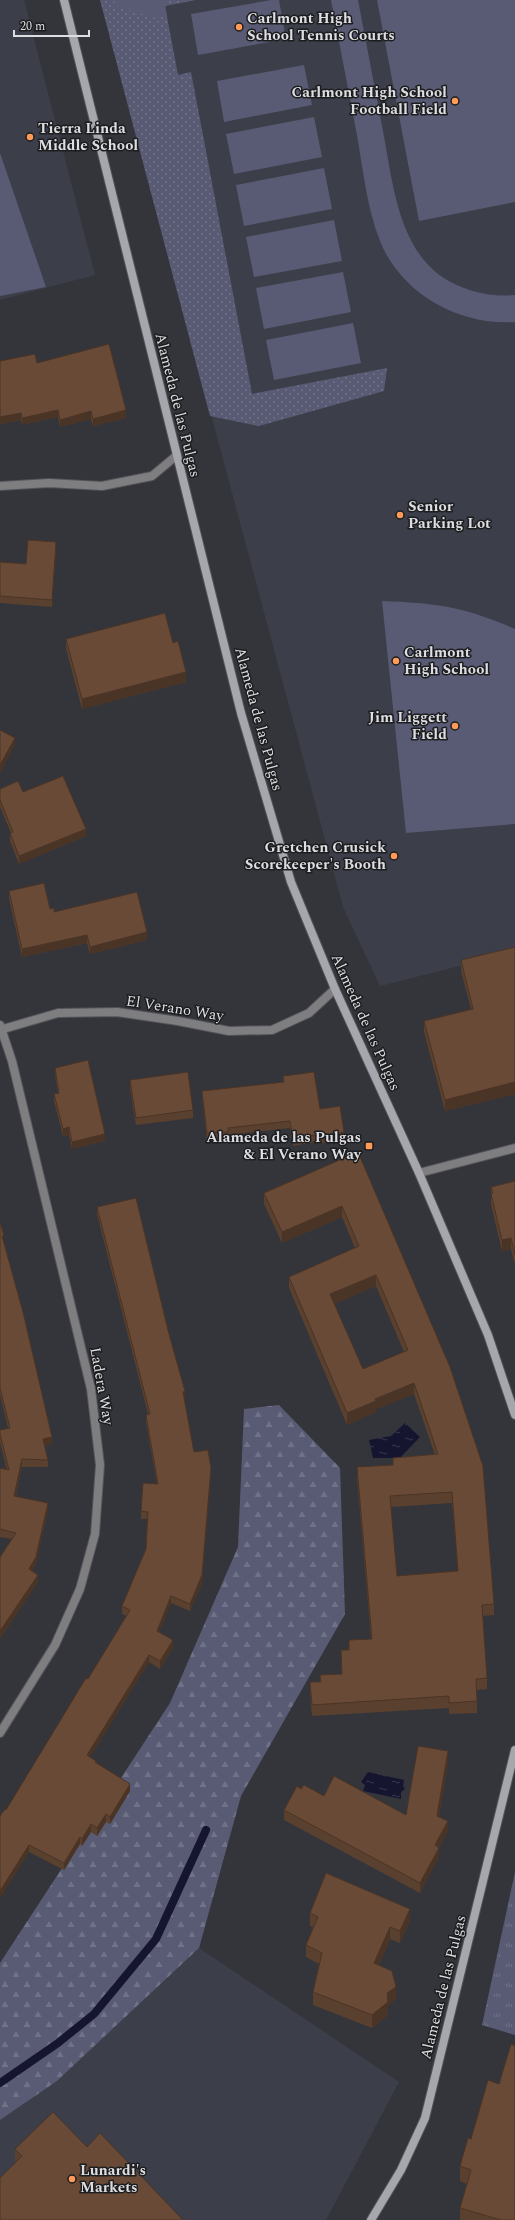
<svg xmlns="http://www.w3.org/2000/svg" width="515" height="2220" viewBox="0 0 515 2220" font-family="Spectral,serif">
	<style>
		.built { fill: #3c3e4a }
		.grass { fill: url(#grass-dots) }
		.forest { fill: url(#forest-firs) }
		.park { fill: url(#park-tufts) }
		.pitch { fill: #595b74 }
		.water { fill: url(#water-ripples) }
		.lines { fill: none; stroke-linecap: round; stroke-linejoin: round }
		.stream { stroke: #151530; stroke-width: 8 }
		.street-casing { stroke: #535359; stroke-width: 10 }
		.secondary-casing { stroke: #535359; stroke-width: 10 }
		.street { stroke: #7e7e81; stroke-width: 8 }
		.secondary { stroke: #a6a7ac; stroke-width: 8 }
		.wall { fill: #5a402e; fill-rule: evenodd }
		.shaded-wall { fill: #4a3426 }
		.building { fill: #694a36; stroke: #4a3426; fill-rule: evenodd }
		.poi-dot { fill: #fe9b58; stroke: #1c1d1f; stroke-width: 1.5 }
		.labels { text-anchor: middle; stroke-width: 3; stroke-linejoin: round; paint-order: stroke }
		.poi-label { font-size: 15px; font-weight: bold; fill: #dedee2; stroke: #1c1d1f; text-anchor: start }
		.street-label { font-size: 15px; fill: #dedee2; stroke: #1c1d1f }
	</style>
	<defs>
		<pattern id="grass-dots" width="8" height="8" patternUnits="userSpaceOnUse"><rect width="8" height="8" fill="#595b74"/><path d="M2 2h.1M6 6h.1" fill="none" stroke="#707288" stroke-width="1.8" stroke-linecap="round"/></pattern>
		<pattern id="forest-firs" width="22" height="20" patternUnits="userSpaceOnUse"><rect width="22" height="20" fill="#595b74"/><path d="M5 1l3.5 6h-7zM16 11l3.5 6h-7z" fill="#707288"/></pattern>
		<pattern id="park-tufts" width="24" height="20" patternUnits="userSpaceOnUse"><rect width="24" height="20" fill="#595b74"/><path d="M3 7l-1-3M5 7V3M7 7l1-3M15 17l-1-3M17 17v-4M19 17l1-3" fill="none" stroke="#707288"/></pattern>
		<pattern id="water-ripples" width="26" height="14" patternUnits="userSpaceOnUse"><rect width="26" height="14" fill="#151530"/><path d="M2 4q2-2 4 0t4 0M15 11q2-2 4 0t4 0" fill="none" stroke="#37374e"/></pattern>
	</defs>
	<rect width="100%" height="100%" fill="#34353b"/>
	<path class="built" d="M 0,0 L 24,0 L 95,275 L 0,300 Z
		M 100,0 L 515,0 L 515,952 L 380,986 L 343,907 Z
		M 199,1948 L 399,2082 L 326,2220 L 0,2220 L 0,2120 L 57,2081 Z"/>
	<path class="grass" d="M 100,0 L 196,0 L 165,6 L 178,75 L 191,72 L 252,394 L 387,368 L 384,391 L 259,426 L 210,416 Z"/>
	<path class="forest" d="M 279,1405 L 340,1468 L 345,1614 L 241,1796 L 199,1948 L 57,2081 L 0,2120 L 0,1963 L 170,1703 L 238,1547 L 244,1409 Z"/>
	<path class="park" d="M 515,1872 L 515,2035 L 482,2025 Z"/>
	<path class="pitch" d="M 116,0 L 164,0 L 167,16 L 156,18 L 112,5 Z
		M 271,0 L 279,0 L 286,39 L 198,55 L 191,14 Z
		M 331,0 L 358,0 C 366,42 374,84 382,126 C 394,185 397,264 464,288 C 480,294 498,297 515,295 L 515,322 C 460,326 401,294 380,241 C 367,208 363,170 357,135 C 348,90 340,45 331,0 Z
		M 377,0 L 515,0 L 515,202 L 419,221 Z
		M 304,65 L 312,105 L 224,122 L 217,81 Z
		M 314,117 L 322,157 L 234,174 L 226,134 Z
		M 0,153 L 46,287 L 0,296 Z
		M 324,168 L 332,209 L 244,226 L 236,185 Z
		M 334,220 L 342,261 L 254,277 L 246,237 Z
		M 343,272 L 351,312 L 264,329 L 256,288 Z
		M 353,323 L 361,363 L 274,380 L 266,340 Z
		M 382,601 C 436,603 465,607 515,629 L 515,824 L 406,833 Z"/>
	<path class="water" d="M 405,1423 L 420,1437 L 400,1458 L 373,1458 L 369,1440 L 391,1436 Z
		M 368,1772 L 404,1780 L 403,1786 L 405,1789 L 401,1792 L 401,1799 L 363,1791 L 365,1785 L 361,1782 Z"/>
	<g class="lines">
		<path class="stream" d="M 0,2083 L 58,2043 L 94,2014 L 156,1939 L 206,1830"/>
		<g class="street-casing">
			<path id="street" d="M 0,486 L 49,483 L 102,486 L 152,476 L 176,456
				M 0,1025 L 12,1061 L 91,1389 L 100,1465 L 95,1534 L 80,1589 L 55,1645 L 0,1733
				M 0,1030 L 58,1013 L 117,1012 L 178,1021 L 229,1031 L 272,1030 L 309,1013 L 335,989
				M 419,1173 L 515,1148"/>
		</g>
		<g class="secondary-casing">
			<path id="secondary" d="M 64,0 L 241,713 L 291,882 L 335,989 L 419,1173 L 488,1335 L 515,1415
				M 371,2220 L 401,2170 L 425,2118 L 515,1750"/>
		</g>
		<use href="#street" class="street"/>
		<use href="#secondary" class="secondary"/>
	</g>
	<path class="wall" d="M 37,363 L 126,418 L 93,426 L 91,419 L 60,427 L 58,417 L 22,425 L 21,420 L 0,424 Z
		M 56,549 L 52,607 L 0,603 L 0,562 L 26,564 Z
		M 66,639 L 173,643 L 186,682 L 82,709 L 66,649 Z
		M 0,789 L 23,792 L 86,836 L 19,864 L 10,841 L 10,833 L 11,833 L 0,807 Z
		M 9,891 L 50,909 L 54,912 L 147,940 L 90,954 L 87,943 L 22,957 L 9,899 Z
		M 515,947 L 515,1094 L 445,1111 L 424,1032 L 424,1021 L 471,1009 L 461,971 L 461,960 Z
		M 55,1068 L 105,1141 L 72,1149 L 69,1135 L 63,1136 L 54,1101 L 54,1094 L 58,1093 L 55,1075 Z
		M 283,1076 L 320,1109 L 344,1132 L 344,1140 L 316,1144 L 315,1142 L 293,1146 L 290,1128 L 228,1135 L 228,1139 L 207,1140 L 202,1098 L 202,1091 L 283,1082 Z
		M 130,1080 L 193,1110 L 193,1118 L 136,1125 L 130,1088 Z
		M 358,1152 L 494,1604 L 494,1615 L 483,1616 L 487,1678 L 487,1689 L 477,1690 L 477,1713 L 449,1714 L 449,1708 L 312,1716 L 310,1694 L 310,1682 L 320,1682 L 320,1675 L 342,1674 L 341,1650 L 349,1650 L 349,1640 L 371,1639 L 357,1478 L 357,1467 L 393,1465 L 393,1458 L 435,1455 L 414,1394 L 376,1409 L 376,1412 L 347,1425 L 289,1288 L 289,1277 L 355,1248 L 342,1217 L 282,1243 L 264,1204 L 264,1193 ZM 376,1286 L 404,1352 L 363,1369 L 334,1304 ZM 452,1503 L 458,1571 L 397,1576 L 391,1507 Z
		M 515,1181 L 515,1265 L 511,1249 L 502,1251 L 491,1205 L 491,1187 Z
		M 97,1207 L 169,1334 L 185,1399 L 184,1399 L 194,1452 L 211,1475 L 202,1583 L 190,1611 L 171,1603 L 159,1632 L 173,1648 L 160,1669 L 149,1662 L 90,1757 L 96,1763 L 130,1791 L 110,1824 L 106,1822 L 97,1836 L 91,1832 L 82,1846 L 80,1844 L 64,1870 L 29,1852 L 6,1810 L 127,1616 L 122,1614 L 122,1606 L 146,1549 L 147,1519 L 141,1519 L 141,1511 L 157,1484 L 146,1422 L 146,1415 L 148,1414 L 97,1214 Z
		M 0,1222 L 4,1243 L 52,1444 L 44,1446 L 48,1460 L 48,1467 L 22,1467 L 16,1496 L 48,1510 L 36,1564 L 32,1571 L 38,1582 L 0,1639 L 0,1557 L 12,1539 L 0,1537 L 0,1468 L 7,1470 L 0,1442 L 0,1430 L 8,1428 L 0,1395 Z
		M 448,1761 L 439,1817 L 448,1831 L 439,1848 L 439,1857 L 420,1893 L 284,1820 L 284,1810 L 301,1789 L 324,1796 L 406,1815 Z
		M 310,1913 L 410,1921 L 400,1943 L 390,1939 L 379,1965 L 396,1999 L 388,2005 L 388,2015 L 372,2028 L 313,2005 L 313,1992 L 319,1964 L 306,1957 L 306,1945 L 313,1927 L 310,1926 Z
		M 468,2138 L 515,2220 L 460,2220 L 460,2208 L 467,2184 L 460,2181 L 460,2166 Z
		M 87,2147 L 16,2162 L 15,2161 L 15,2149 Z"/>
	<path class="shaded-wall" d="M 58,410 L 58,417 L 22,425 L 22,418 Z
		M 126,410 L 126,418 L 93,426 L 93,419 Z
		M 91,411 L 91,419 L 60,427 L 60,420 Z
		M 21,413 L 21,420 L 0,424 L 0,417 Z
		M 56,542 L 56,549 L 52,607 L 52,600 Z
		M 186,672 L 186,682 L 82,709 L 82,699 Z
		M 15,738 L 15,745 L 0,773 L 0,765 Z
		M 86,829 L 86,836 L 19,864 L 19,856 Z
		M 147,932 L 147,940 L 90,954 L 90,947 Z
		M 87,935 L 87,943 L 22,957 L 22,949 Z
		M 515,1082 L 515,1094 L 445,1111 L 445,1100 Z
		M 69,1127 L 69,1135 L 63,1136 L 63,1129 Z
		M 105,1134 L 105,1141 L 72,1149 L 72,1142 Z
		M 342,1206 L 342,1217 L 282,1243 L 282,1232 Z
		M 511,1238 L 511,1249 L 502,1251 L 502,1240 Z
		M 376,1275 L 376,1286 L 330,1306 L 330,1294 Z
		M 414,1383 L 414,1394 L 376,1409 L 376,1412 L 347,1425 L 347,1413 L 375,1399 Z
		M 185,1391 L 185,1399 L 183,1399 L 183,1392 Z
		M 52,1437 L 52,1444 L 43,1447 L 43,1439 Z
		M 22,1459 L 22,1467 L 14,1503 L 14,1496 Z
		M 211,1468 L 211,1475 L 202,1583 L 190,1611 L 190,1604 Z
		M 48,1503 L 48,1510 L 36,1564 L 29,1576 L 29,1569 Z
		M 38,1575 L 38,1582 L 0,1639 L 0,1631 Z
		M 171,1596 L 171,1603 L 157,1638 L 157,1631 Z
		M 173,1640 L 173,1648 L 160,1669 L 160,1661 Z
		M 149,1655 L 149,1662 L 87,1762 L 87,1755 Z
		M 448,1751 L 448,1761 L 437,1826 L 437,1816 Z
		M 130,1784 L 130,1791 L 110,1824 L 110,1817 Z
		M 106,1814 L 106,1822 L 97,1836 L 97,1828 Z
		M 448,1821 L 448,1831 L 439,1848 L 439,1857 L 420,1893 L 420,1883 L 435,1845 Z
		M 91,1824 L 91,1832 L 82,1846 L 82,1839 Z
		M 80,1837 L 80,1844 L 64,1870 L 64,1863 Z
		M 29,1845 L 29,1852 L 0,1899 L 0,1891 Z
		M 410,1909 L 410,1921 L 400,1943 L 400,1931 Z
		M 390,1927 L 390,1939 L 374,1976 L 374,1963 Z
		M 396,1987 L 396,1999 L 388,2005 L 388,2015 L 372,2028 L 372,2015 L 387,1993 Z"/>
	<path class="building" d="M 109,344 L 126,410 L 93,419 L 91,411 L 60,420 L 58,410 L 22,418 L 21,413 L 0,417 L 0,361 L 35,354 L 37,363 Z
		M 28,540 L 56,542 L 52,600 L 0,596 L 0,562 L 26,564 Z
		M 165,613 L 173,643 L 178,641 L 186,672 L 82,699 L 66,639 Z
		M 0,730 L 15,738 L 0,765 Z
		M 63,776 L 86,829 L 19,856 L 10,833 L 13,832 L 0,800 L 0,789 L 18,781 L 23,792 Z
		M 44,883 L 50,909 L 54,908 L 54,912 L 137,892 L 147,932 L 90,947 L 87,935 L 22,949 L 9,891 Z
		M 515,947 L 515,1082 L 445,1100 L 424,1021 L 473,1009 L 461,960 Z
		M 88,1060 L 105,1134 L 72,1142 L 69,1127 L 63,1129 L 54,1094 L 59,1093 L 55,1068 Z
		M 188,1072 L 193,1110 L 136,1118 L 130,1080 Z
		M 314,1072 L 320,1109 L 340,1106 L 344,1132 L 316,1137 L 315,1135 L 293,1139 L 290,1121 L 228,1128 L 228,1132 L 207,1133 L 202,1091 L 284,1082 L 283,1076 Z
		M 358,1152 L 450,1367 L 483,1466 L 494,1604 L 482,1605 L 487,1678 L 476,1679 L 477,1701 L 449,1703 L 449,1696 L 312,1705 L 310,1682 L 321,1682 L 320,1675 L 342,1674 L 341,1650 L 349,1650 L 349,1640 L 372,1639 L 357,1467 L 393,1465 L 393,1458 L 438,1454 L 414,1383 L 375,1399 L 376,1401 L 347,1413 L 289,1277 L 359,1246 L 342,1206 L 282,1232 L 264,1193 ZM 376,1275 L 408,1350 L 363,1369 L 330,1294 ZM 452,1492 L 458,1571 L 397,1576 L 390,1496 Z
		M 515,1181 L 515,1255 L 511,1238 L 502,1240 L 491,1194 L 493,1193 L 491,1187 Z
		M 136,1198 L 169,1334 L 185,1391 L 183,1392 L 194,1452 L 208,1450 L 211,1468 L 202,1575 L 190,1604 L 171,1596 L 157,1631 L 173,1640 L 160,1661 L 149,1655 L 87,1755 L 96,1761 L 95,1762 L 130,1784 L 110,1817 L 106,1814 L 97,1828 L 91,1824 L 82,1839 L 80,1837 L 64,1863 L 29,1845 L 0,1891 L 0,1816 L 5,1809 L 6,1810 L 86,1678 L 88,1679 L 130,1610 L 122,1606 L 146,1549 L 148,1512 L 141,1511 L 143,1483 L 158,1484 L 146,1415 L 150,1414 L 97,1207 Z
		M 0,1222 L 4,1236 L 2,1236 L 23,1312 L 52,1437 L 43,1439 L 48,1460 L 22,1459 L 14,1496 L 48,1503 L 36,1557 L 29,1569 L 38,1575 L 0,1631 L 0,1557 L 16,1533 L 0,1529 L 0,1468 L 9,1470 L 0,1434 L 0,1430 L 10,1428 L 0,1388 Z
		M 418,1746 L 448,1751 L 437,1816 L 448,1821 L 435,1845 L 439,1848 L 420,1883 L 284,1810 L 297,1786 L 301,1789 L 304,1785 L 324,1796 L 334,1776 L 406,1815 Z
		M 326,1873 L 410,1909 L 400,1931 L 390,1927 L 374,1963 L 392,1971 L 396,1987 L 387,1993 L 388,2002 L 372,2015 L 313,1992 L 322,1953 L 306,1945 L 318,1917 L 310,1913 Z
		M 511,2044 L 515,2046 L 515,2220 L 501,2220 L 460,2208 L 471,2170 L 460,2166 L 468,2138 L 471,2139 L 488,2080 L 499,2084 Z
		M 53,2112 L 87,2147 L 100,2133 L 183,2220 L 0,2220 L 0,2178 L 22,2156 L 15,2149 Z"/>
	<g class="poi-dot">
		<circle cx="239" cy="27" r="4"/>
		<circle cx="455" cy="101" r="4"/>
		<circle cx="30" cy="137" r="4"/>
		<circle cx="400" cy="515" r="4"/>
		<circle cx="396" cy="661" r="4"/>
		<circle cx="455" cy="726" r="4"/>
		<circle cx="394" cy="856" r="4"/>
		<rect x="365" y="1142" width="8" height="8" rx="2"/>
		<circle cx="72" cy="2179" r="4"/>
	</g>
	<g class="labels">
		<g class="poi-label">
			<text x="247" y="23">Carlmont High<tspan x="247" dy="17">School Tennis Courts</tspan></text>
			<text x="447" y="97" text-anchor="end">Carlmont High School<tspan x="447" dy="17">Football Field</tspan></text>
			<text x="38" y="133">Tierra Linda<tspan x="38" dy="17">Middle School</tspan></text>
			<text x="408" y="511">Senior<tspan x="408" dy="17">Parking Lot</tspan></text>
			<text x="404" y="657">Carlmont<tspan x="404" dy="17">High School</tspan></text>
			<text x="447" y="722" text-anchor="end">Jim Liggett<tspan x="447" dy="17">Field</tspan></text>
			<text x="386" y="852" text-anchor="end">Gretchen Crusick<tspan x="386" dy="17">Scorekeeper's Booth</tspan></text>
			<text x="361" y="1142" text-anchor="end">Alameda de las Pulgas<tspan x="361" dy="17">&amp; El Verano Way</tspan></text>
			<text x="80" y="2175">Lunardi's<tspan x="80" dy="17">Markets</tspan></text>
		</g>
		<g class="street-label">
			<text transform="translate(178 405) rotate(76)" y="5">Alameda de las Pulgas</text>
			<text transform="translate(259 719) rotate(75)" y="5">Alameda de las Pulgas</text>
			<text transform="translate(175 1008) rotate(9)" y="5">El Verano Way</text>
			<text transform="translate(366 1022) rotate(66)" y="5">Alameda de las Pulgas</text>
			<text transform="translate(102 1386) rotate(80)" y="5">Ladera Way</text>
			<text transform="translate(443 1987) rotate(-76)" y="5">Alameda de las Pulgas</text>
		</g>
	</g>
	<path d="M14 30v6h75v-6" fill="none" stroke="#dedee2" stroke-width="2"/>
	<text x="20" y="30" font-size="12" fill="#dedee2" stroke="#1c1d1f" stroke-width="3" paint-order="stroke">20 m</text>
</svg>
